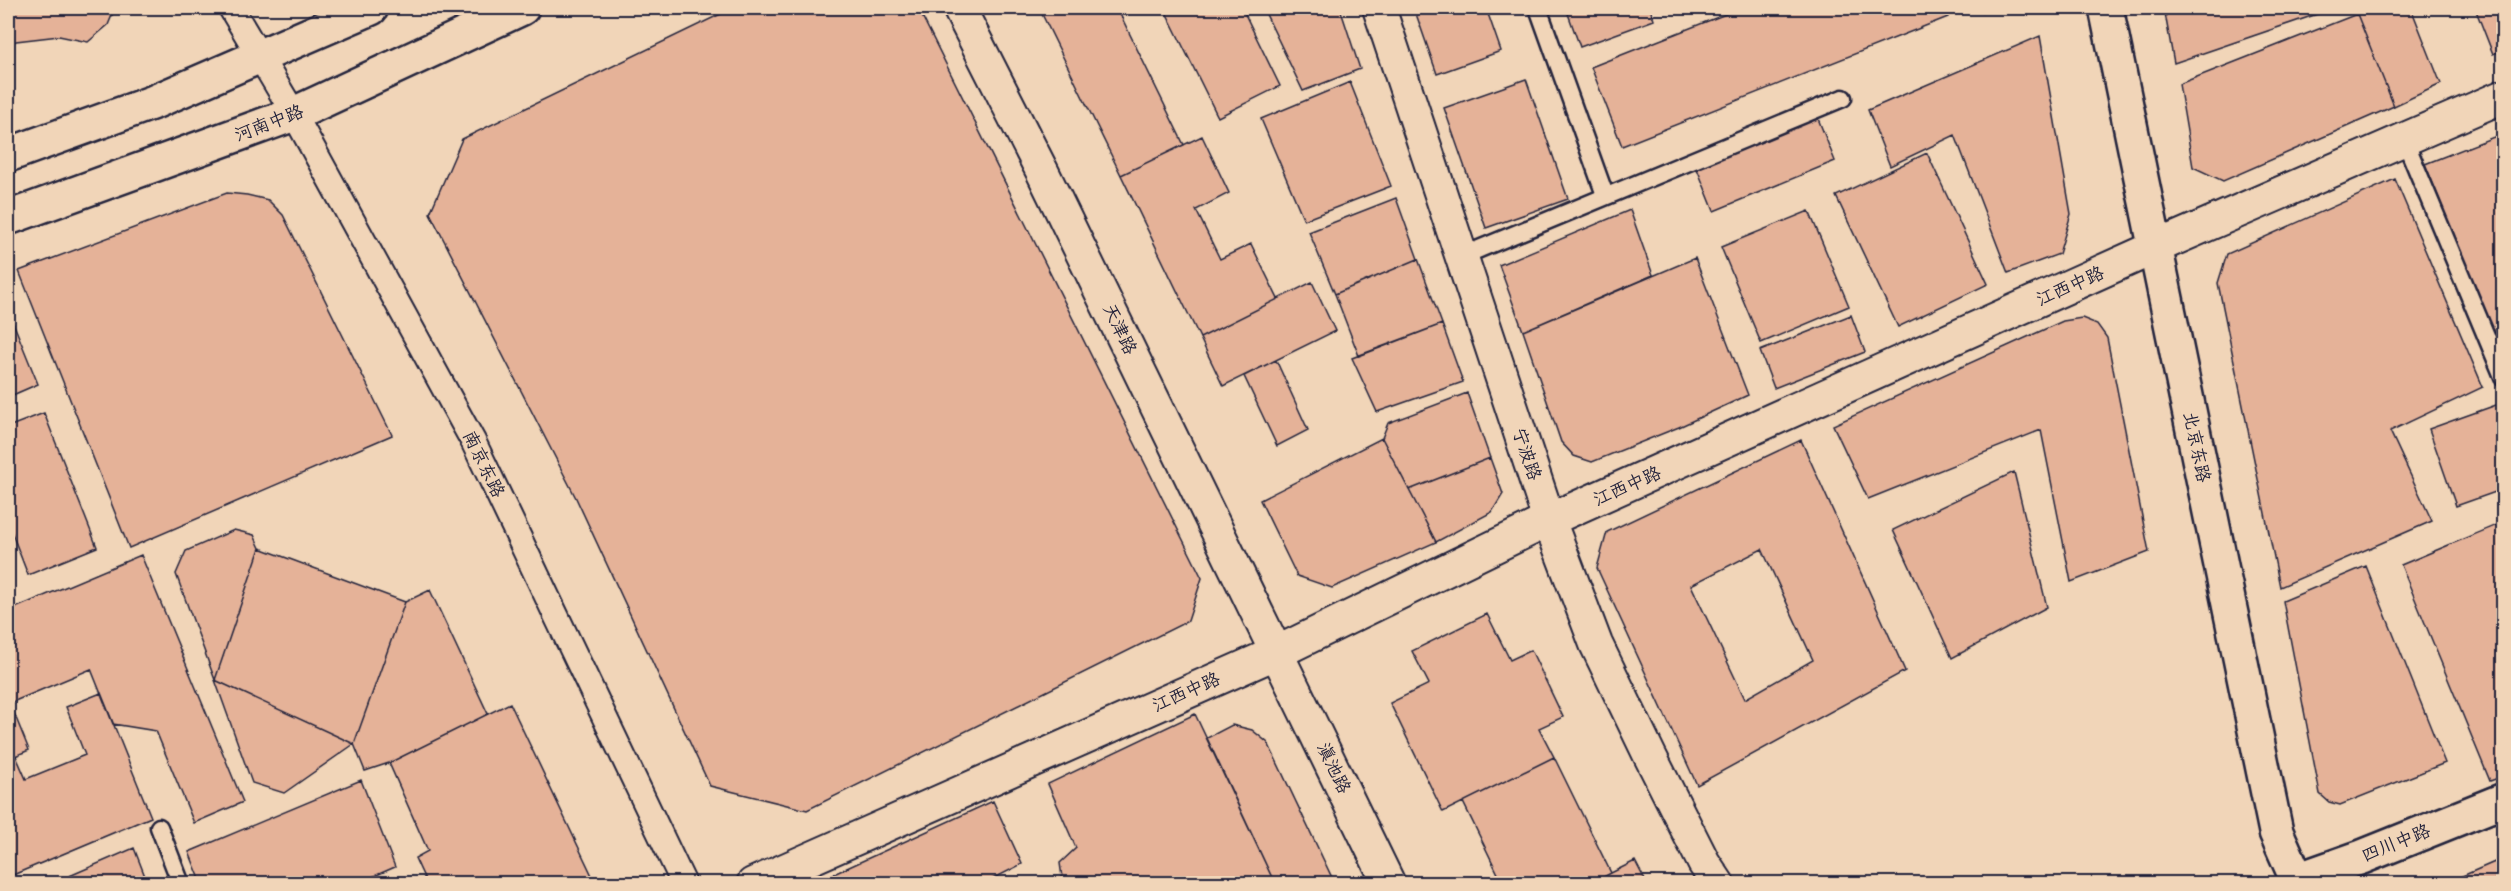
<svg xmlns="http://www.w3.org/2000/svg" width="2511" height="891" viewBox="0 0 2511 891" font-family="'Comic Neue','LXGW WenKai TC',sans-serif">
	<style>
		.building { fill: #e5b298; stroke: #22223b; stroke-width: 1.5; fill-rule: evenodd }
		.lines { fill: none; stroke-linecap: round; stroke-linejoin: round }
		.service-casing { stroke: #22223b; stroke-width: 21 }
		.pedestrian-casing { stroke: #22223b; stroke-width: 28 }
		.minor-casing { stroke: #22223b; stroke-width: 36 }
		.secondary-casing { stroke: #22223b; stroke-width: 38 }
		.service { stroke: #f1d5b8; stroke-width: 16 }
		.pedestrian { stroke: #f1d5b8; stroke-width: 24 }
		.minor { stroke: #f1d5b8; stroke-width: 32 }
		.secondary { stroke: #f1d5b8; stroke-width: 33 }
		.labels { text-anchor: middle; stroke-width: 4.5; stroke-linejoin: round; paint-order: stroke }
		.street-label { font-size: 18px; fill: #22223b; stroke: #f1d5b8 }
	</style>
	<rect width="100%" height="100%" fill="#f1d5b8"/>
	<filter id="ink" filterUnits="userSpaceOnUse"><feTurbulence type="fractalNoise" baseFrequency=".0167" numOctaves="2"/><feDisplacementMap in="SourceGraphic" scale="12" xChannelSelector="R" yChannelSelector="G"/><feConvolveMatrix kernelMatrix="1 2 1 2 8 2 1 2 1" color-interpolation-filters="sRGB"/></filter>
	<g filter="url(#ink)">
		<path class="building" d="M 8,8 L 115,8 L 108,25 L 88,42 L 59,36 L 16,41 L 8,45 Z
			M 733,8 L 918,8 L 1202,578 L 1188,621 L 807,810 L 710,786 L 576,498 L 430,213 L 462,139 Z
			M 1039,8 L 1117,8 L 1184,145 L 1121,175 Z
			M 1164,8 L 1242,8 L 1280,86 L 1218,117 Z
			M 1263,8 L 1340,8 L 1360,69 L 1303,91 Z
			M 1414,8 L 1486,8 L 1501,51 L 1437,74 Z
			M 1566,8 L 1650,8 L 1654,20 L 1580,47 Z
			M 1741,8 L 1945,8 L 1948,17 L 1622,146 L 1591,67 Z
			M 1980,8 L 2003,8 L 1980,12 Z
			M 2164,8 L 2335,8 L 2174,63 Z
			M 2374,8 L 2411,8 L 2441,84 L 2394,106 L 2357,14 Z
			M 2475,8 L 2504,8 L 2504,50 L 2493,54 Z
			M 2357,14 L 2394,106 L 2223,181 L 2193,167 L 2179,84 Z
			M 2040,36 L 2071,214 L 2059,254 L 2008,273 L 1955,135 L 1890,166 L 1868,110 Z
			M 1526,79 L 1568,199 L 1486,228 L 1444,108 Z
			M 1350,82 L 1391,186 L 1304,220 L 1261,119 Z
			M 1817,116 L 1835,161 L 1714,211 L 1696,166 Z
			M 2504,133 L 2504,359 L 2425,164 Z
			M 1202,136 L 1229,193 L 1196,210 L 1220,259 L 1251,244 L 1278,299 L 1200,338 L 1121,175 Z
			M 1927,153 L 1988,284 L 1898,327 L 1836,196 Z
			M 2395,179 L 2483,387 L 2390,431 L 2432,521 L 2280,587 L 2218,283 L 2227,254 Z
			M 227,193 L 247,195 L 268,200 L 283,215 L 392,435 L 129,548 L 19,271 Z
			M 1396,198 L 1418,259 L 1335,294 L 1309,232 Z
			M 1630,210 L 1653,275 L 1523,331 L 1499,265 Z
			M 1809,211 L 1849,306 L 1761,343 L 1721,247 Z
			M 1695,258 L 1748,395 L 1679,427 L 1592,462 L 1574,456 L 1561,442 L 1523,331 Z
			M 1418,259 L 1442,324 L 1359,356 L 1335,294 Z
			M 1312,282 L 1335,331 L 1223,386 L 1200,338 Z
			M 8,310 L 38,384 L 8,397 Z
			M 1851,315 L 1865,352 L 1774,388 L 1760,351 Z
			M 2082,318 L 2097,324 L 2107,338 L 2149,552 L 2071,582 L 2041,430 L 1868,499 L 1833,425 L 2063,321 Z
			M 1442,324 L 1463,382 L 1377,412 L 1352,358 Z
			M 1276,360 L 1308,430 L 1277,446 L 1244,376 Z
			M 1467,393 L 1490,458 L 1409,490 L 1382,438 L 1388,423 Z
			M 2499,404 L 2504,416 L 2504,489 L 2456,506 L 2429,429 Z
			M 44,413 L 97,547 L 28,575 L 8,523 L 8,427 Z
			M 1382,438 L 1436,542 L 1332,588 L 1297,576 L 1260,500 Z
			M 1801,440 L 1905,671 L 1697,785 L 1597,568 L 1607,532 ZM 1762,549 L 1813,660 L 1745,699 L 1691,585 Z
			M 1490,458 L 1503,494 L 1492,512 L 1436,542 L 1409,490 Z
			M 2014,472 L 2047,607 L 1952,658 L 1893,530 Z
			M 2504,522 L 2504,776 L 2490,781 L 2401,565 Z
			M 234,530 L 254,535 L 260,548 L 215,680 L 176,574 L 186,551 Z
			M 260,548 L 405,602 L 354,744 L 215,680 Z
			M 141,555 L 243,802 L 194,823 L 156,731 L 113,724 L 91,669 L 10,703 L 29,750 L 8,759 L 8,611 Z
			M 2366,566 L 2445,763 L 2340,805 L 2329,802 L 2320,794 L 2283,601 Z
			M 430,590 L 488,714 L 389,763 L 365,771 L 354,744 L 405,602 Z
			M 1487,614 L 1510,660 L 1531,650 L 1563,717 L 1539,728 L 1554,757 L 1443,812 L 1390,703 L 1429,684 L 1412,651 Z
			M 215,680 L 354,744 L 284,793 L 252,783 Z
			M 101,693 L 151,817 L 8,877 L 8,759 L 16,756 L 26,779 L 85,755 L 66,707 Z
			M 510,703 L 596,884 L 427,884 L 415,858 L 428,851 L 389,763 Z
			M 1195,714 L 1275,884 L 1063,884 L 1060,863 L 1076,848 L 1048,784 Z
			M 1232,725 L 1252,730 L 1268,743 L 1335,884 L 1275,884 L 1207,738 Z
			M 1554,757 L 1611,873 L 1591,884 L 1503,884 L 1463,802 Z
			M 361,780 L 395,867 L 356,884 L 202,884 L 189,852 Z
			M 993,801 L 1022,864 L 983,884 L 812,884 Z
			M 134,848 L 148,884 L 51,884 Z
			M 2504,858 L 2504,884 L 2444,884 Z
			M 1635,861 L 1647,884 L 1591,884 L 1611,873 Z"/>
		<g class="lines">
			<g class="service-casing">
				<path id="service" d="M 1538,8 L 1605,195
					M 2405,141 L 2504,379
					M 1460,257 L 1843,98
					M 159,827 L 181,884"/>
			</g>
			<g class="pedestrian-casing">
				<path id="pedestrian" d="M 231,8 L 294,114 L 473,441 L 684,884"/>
			</g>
			<g class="minor-casing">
				<path id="minor" d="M 959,8 L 1043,173 L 1389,884
					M 1379,8 L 1549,520 L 1596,644 L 1650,756 L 1704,863 L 1718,884
					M 753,884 L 1278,652 L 1549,520 L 2156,247 L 2504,96"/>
			</g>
			<g class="secondary-casing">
				<path id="secondary" d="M 2106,8 L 2276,832 L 2299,884
					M 8,155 L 154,102 L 371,8
					M 8,218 L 294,114 L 522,8
					M 2297,880 L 2362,857 L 2504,800"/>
			</g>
			<use href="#service" class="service"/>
			<use href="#pedestrian" class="pedestrian"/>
			<use href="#minor" class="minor"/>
			<use href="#secondary" class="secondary"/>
		</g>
	</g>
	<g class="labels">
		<g class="street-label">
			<text transform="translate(269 123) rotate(-21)" y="6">河南中路</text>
			<text transform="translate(2070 286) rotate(-24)" y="6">江西中路</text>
			<text transform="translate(1120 329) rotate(64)" y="6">天津路</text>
			<text transform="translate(2197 447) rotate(78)" y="6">北京东路</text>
			<text transform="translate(1527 454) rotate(71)" y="6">宁波路</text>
			<text transform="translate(484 464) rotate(64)" y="6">南京东路</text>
			<text transform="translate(1627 486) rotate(-24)" y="6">江西中路</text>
			<text transform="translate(1186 692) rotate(-24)" y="6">江西中路</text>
			<text transform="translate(1334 768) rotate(64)" y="6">滇池路</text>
			<text transform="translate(2396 843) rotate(-22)" y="6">四川中路</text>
		</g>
	</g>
	<rect width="2511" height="891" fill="none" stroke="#f1d5b8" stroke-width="30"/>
	<rect x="15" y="15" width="2481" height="861" fill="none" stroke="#22223b" stroke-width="2" filter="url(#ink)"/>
</svg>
